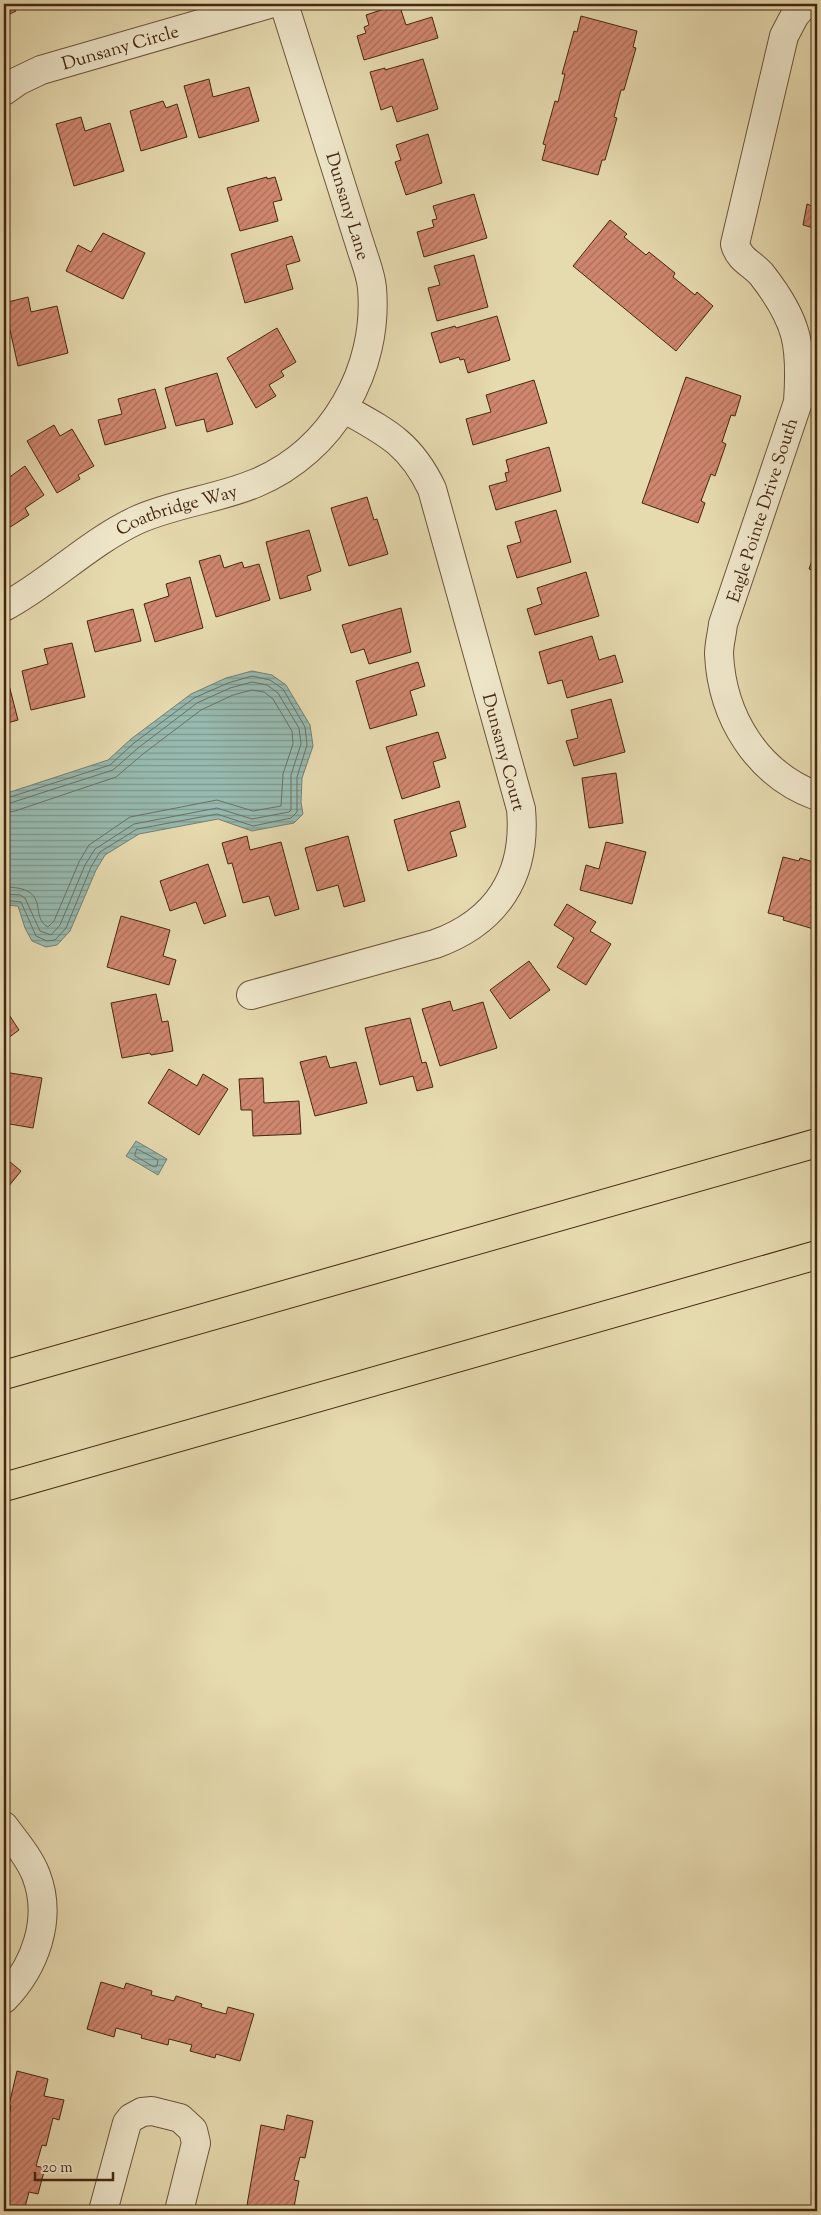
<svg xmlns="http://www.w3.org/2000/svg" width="821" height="2215" viewBox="0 0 821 2215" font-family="'Sorts Mill Goudy',serif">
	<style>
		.water { fill: url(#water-rules); stroke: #767f71 }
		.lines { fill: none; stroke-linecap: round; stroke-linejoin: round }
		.shore { stroke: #6e7062; stroke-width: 1 }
		.building { fill: url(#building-hatch); stroke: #452713 }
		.minor-casing { stroke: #6d543a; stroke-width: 30 }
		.highway-casing { stroke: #452713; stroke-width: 30 }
		.minor { stroke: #efe7cb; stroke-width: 28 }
		.highway { stroke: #e6daaf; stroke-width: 28 }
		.labels { text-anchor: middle; stroke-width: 5; stroke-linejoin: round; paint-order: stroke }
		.street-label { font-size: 18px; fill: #452713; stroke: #efe7cb }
	</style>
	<defs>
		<pattern id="water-rules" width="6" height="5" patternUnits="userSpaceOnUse" patternTransform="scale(1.25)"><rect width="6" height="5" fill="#97bab0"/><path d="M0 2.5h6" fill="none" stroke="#7d978e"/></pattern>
		<pattern id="building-hatch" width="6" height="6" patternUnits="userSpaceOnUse" patternTransform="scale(1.25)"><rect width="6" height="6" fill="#d0876f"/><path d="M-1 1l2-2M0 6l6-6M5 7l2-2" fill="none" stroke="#ab6e5a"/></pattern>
	</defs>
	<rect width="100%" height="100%" fill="#e6daaf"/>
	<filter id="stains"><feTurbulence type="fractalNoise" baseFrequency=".004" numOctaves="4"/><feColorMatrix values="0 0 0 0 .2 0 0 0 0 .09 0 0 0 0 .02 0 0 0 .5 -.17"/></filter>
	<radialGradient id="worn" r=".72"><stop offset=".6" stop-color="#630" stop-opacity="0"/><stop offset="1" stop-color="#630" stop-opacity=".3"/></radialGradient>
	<path class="water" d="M 252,671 L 272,675 L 286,685 L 310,725 L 313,746 L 302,778 L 301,802 L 303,814 L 294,823 L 252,831 L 218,819 L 139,834 L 105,855 L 96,870 L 70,931 L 57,945 L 46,947 L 32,941 L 25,928 L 18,906 L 4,905 L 4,794 L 108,760 L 131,739 L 191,694 L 226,678 Z
		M 136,1141 L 167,1159 L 158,1175 L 126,1156 Z"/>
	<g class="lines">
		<path class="shore" d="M 4,799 L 110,765 L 134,743 L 194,698 L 228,683 L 252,676 L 270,680 L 283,689 L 305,727 L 307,745 L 297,777 L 297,812 L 291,818 L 253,826 L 217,814 L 137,829 L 100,852 L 91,867 L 66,928 L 55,940 L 47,941 L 36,936 L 21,902 L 4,900
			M 4,805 L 113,770 L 138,748 L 197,703 L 230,688 L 252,682 L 267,685 L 278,693 L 299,728 L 301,744 L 291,775 L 291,810 L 289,812 L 252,819 L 217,808 L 134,824 L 95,849 L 85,865 L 60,925 L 51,935 L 40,931 L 25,898 L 20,895 L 4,894
			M 4,813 L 15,811 L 116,777 L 143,754 L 201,710 L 233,695 L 252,690 L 264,692 L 273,699 L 292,731 L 293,744 L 283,774 L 281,806 L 253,811 L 217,800 L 130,817 L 89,845 L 79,862 L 54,921 L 48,927 C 28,916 53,887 4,887
			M 137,1149 L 158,1160 L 157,1166 L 154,1167 L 135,1156 Z"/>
	</g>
	<path class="building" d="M 4,4 L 13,4 L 16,11 L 4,17 Z
		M 399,4 L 406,25 L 432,17 L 438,38 L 364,60 L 357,36 L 366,33 L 364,27 L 369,25 L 366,15 Z
		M 581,16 L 637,31 L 633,47 L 636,48 L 624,90 L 621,90 L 614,117 L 617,118 L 605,160 L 602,160 L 598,175 L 542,160 L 546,145 L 543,144 L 555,101 L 558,102 L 565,74 L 562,74 L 574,31 L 577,32 Z
		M 423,59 L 438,109 L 397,122 L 392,106 L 381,110 L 370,72 L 385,68 L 385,70 Z
		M 209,79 L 213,97 L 249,87 L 259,121 L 199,138 L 184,86 Z
		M 163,101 L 166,108 L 177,104 L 187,137 L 141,151 L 130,111 Z
		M 81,117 L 85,131 L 110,123 L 124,171 L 74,186 L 56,124 Z
		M 428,134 L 442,183 L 406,195 L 395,162 L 401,160 L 396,145 Z
		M 267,177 L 267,179 L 275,177 L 282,200 L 273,202 L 278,221 L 240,231 L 227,188 Z
		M 817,183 L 817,229 L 803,225 L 807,204 L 812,206 Z
		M 474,194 L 487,238 L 424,257 L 417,232 L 434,227 L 432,220 L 437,219 L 433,206 Z
		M 610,220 L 627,234 L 624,237 L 646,255 L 649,252 L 675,273 L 673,277 L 695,295 L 697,292 L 713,306 L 676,351 L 573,266 Z
		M 103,233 L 145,253 L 123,299 L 66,271 L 78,245 L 91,252 Z
		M 292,236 L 300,261 L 286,265 L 293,289 L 245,303 L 231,254 Z
		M 474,255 L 488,307 L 437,321 L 428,288 L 440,285 L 434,266 Z
		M 28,297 L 31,312 L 57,306 L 68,353 L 18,366 L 4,303 Z
		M 497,316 L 510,360 L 468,373 L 464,359 L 460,360 L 459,357 L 440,363 L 431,333 L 455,326 L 456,328 Z
		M 277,328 L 296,362 L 281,371 L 284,376 L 269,385 L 276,396 L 256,408 L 227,358 Z
		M 217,373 L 233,424 L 207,432 L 204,419 L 176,426 L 165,388 Z
		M 686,377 L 741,396 L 735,416 L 731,415 L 722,442 L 726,444 L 715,476 L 711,474 L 701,501 L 705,503 L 698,523 L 642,503 Z
		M 534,380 L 547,423 L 473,445 L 466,419 L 491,412 L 486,395 Z
		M 155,389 L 166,428 L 105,445 L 98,420 L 122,414 L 118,399 Z
		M 54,425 L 60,436 L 72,429 L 94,466 L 78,475 L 80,479 L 57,493 L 27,441 Z
		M 549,447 L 561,491 L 496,510 L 489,486 L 507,481 L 505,473 L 509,472 L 506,460 Z
		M 25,466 L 44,495 L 25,508 L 29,515 L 4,531 L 4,481 Z
		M 367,497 L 374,520 L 377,519 L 388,554 L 349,566 L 331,508 Z
		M 556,510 L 571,562 L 517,578 L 507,546 L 521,542 L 515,522 Z
		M 309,530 L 321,571 L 307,576 L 311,590 L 280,599 L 266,542 Z
		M 816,549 L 817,549 L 817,572 L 809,569 Z
		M 220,555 L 224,568 L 242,562 L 244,568 L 259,564 L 270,600 L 216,617 L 199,561 Z
		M 586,572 L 599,616 L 535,635 L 527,609 L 542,604 L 537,588 Z
		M 190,577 L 203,628 L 155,642 L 144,604 L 169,596 L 166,584 Z
		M 401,608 L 411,652 L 369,664 L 364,649 L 351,653 L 342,625 Z
		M 133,609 L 141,641 L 95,652 L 87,621 Z
		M 592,636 L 599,660 L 615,655 L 623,682 L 567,698 L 562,680 L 548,684 L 539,652 Z
		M 72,643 L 85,697 L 31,710 L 22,671 L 48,664 L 44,649 Z
		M 418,662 L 425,686 L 410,691 L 417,715 L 370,729 L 356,681 Z
		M 9,685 L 18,720 L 4,724 L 4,687 Z
		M 611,699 L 625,752 L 574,766 L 566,741 L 578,738 L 571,710 Z
		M 438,732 L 446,758 L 433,762 L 440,787 L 402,799 L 386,747 Z
		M 616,773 L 623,823 L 589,828 L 582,778 Z
		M 459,801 L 466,827 L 450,832 L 457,856 L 408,871 L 394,820 Z
		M 247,836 L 250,850 L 281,842 L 299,909 L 275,916 L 269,896 L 243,903 L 232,863 L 228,864 L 222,843 Z
		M 348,836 L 365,901 L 344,907 L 338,885 L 317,891 L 305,848 Z
		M 606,842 L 646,852 L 632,904 L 580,890 L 586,865 L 599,869 Z
		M 783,857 L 799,861 L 800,858 L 817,863 L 817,930 L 783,920 L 784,917 L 768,913 Z
		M 208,864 L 226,916 L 204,924 L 196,902 L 170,911 L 160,881 Z
		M 567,904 L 596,922 L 590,931 L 611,944 L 586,985 L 557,967 L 574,938 L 554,925 Z
		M 121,916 L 170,930 L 163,956 L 176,960 L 169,985 L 107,967 Z
		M 529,961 L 550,990 L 510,1019 L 490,990 Z
		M 156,994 L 162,1022 L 168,1021 L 173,1051 L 151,1055 L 150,1053 L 122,1058 L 111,1003 Z
		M 450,1001 L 453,1011 L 483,1002 L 497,1048 L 440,1066 L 422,1009 Z
		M 4,1007 L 19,1030 L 4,1041 Z
		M 410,1018 L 422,1063 L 426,1062 L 433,1087 L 417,1091 L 413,1076 L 380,1085 L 365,1028 Z
		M 326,1056 L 330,1068 L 356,1062 L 367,1103 L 315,1116 L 300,1062 Z
		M 169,1069 L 197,1086 L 203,1074 L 228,1089 L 199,1135 L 148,1103 Z
		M 4,1072 L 42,1078 L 33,1128 L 4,1123 Z
		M 263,1078 L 264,1103 L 299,1101 L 301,1134 L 253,1136 L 252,1110 L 241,1110 L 239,1079 Z
		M 4,1157 L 21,1171 L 4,1192 Z
		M 101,1982 L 124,1989 L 126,1983 L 152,1991 L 151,1995 L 174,2001 L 176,1996 L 202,2004 L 201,2007 L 226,2014 L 228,2007 L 254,2014 L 240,2061 L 216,2054 L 215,2058 L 190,2051 L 192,2045 L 169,2039 L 168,2045 L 141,2038 L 142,2035 L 116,2028 L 114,2037 L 87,2029 Z
		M 17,2071 L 48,2079 L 44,2096 L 64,2100 L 59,2120 L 53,2118 L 46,2146 L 42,2145 L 36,2166 L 45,2168 L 38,2194 L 29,2192 L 24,2211 L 4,2211 L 4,2130 L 6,2131 L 11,2106 L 9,2105 Z
		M 287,2115 L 313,2121 L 305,2158 L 300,2157 L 294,2180 L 299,2181 L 294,2207 L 296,2207 L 295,2211 L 246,2211 L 261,2125 L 284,2130 Z"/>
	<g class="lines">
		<g class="minor-casing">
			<g id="minor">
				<path d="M 805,4 L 795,15 L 784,36 L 735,244 C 739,260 753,264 762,275 C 798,321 802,345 798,402 L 723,624 C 722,634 719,644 719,654 C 722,717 757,774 817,796"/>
				<path id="s1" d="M 4,91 L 18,81 L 41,70 L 269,4"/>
				<path id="s2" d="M 4,607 C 51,582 88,543 137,520 C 175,503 218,499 256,483 C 333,451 379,369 372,288 C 371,276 366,263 362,251 L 284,4"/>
				<path d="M 251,995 L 435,944 C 497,922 527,875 521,809 L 432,489 C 410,443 386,432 343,408"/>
				<path d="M 4,1826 C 15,1841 29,1857 36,1875 C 53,1919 35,1967 4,1999"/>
				<path d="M 103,2211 L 127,2123 L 131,2118 L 142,2112 L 152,2111 L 180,2118 L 193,2130 L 196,2143 L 179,2211"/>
			</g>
		</g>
		<g class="highway-casing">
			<path id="highway" d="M 4,1375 L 817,1143
				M 4,1487 L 817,1255"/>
		</g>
		<use href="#minor" class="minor"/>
		<use href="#highway" class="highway"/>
	</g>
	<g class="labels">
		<g class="street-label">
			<text dy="6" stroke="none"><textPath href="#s1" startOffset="125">Dunsany Circle</textPath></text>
			<text transform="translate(348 206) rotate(73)" y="6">Dunsany Lane</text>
			<text transform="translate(762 510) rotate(-72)" y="6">Eagle Pointe Drive South</text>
			<text dy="6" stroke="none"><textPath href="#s2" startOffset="200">Coatbridge Way</textPath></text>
			<text transform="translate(504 752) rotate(75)" y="6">Dunsany Court</text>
		</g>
	</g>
	<rect width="821" height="2215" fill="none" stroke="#e6daaf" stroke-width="20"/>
	<rect x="5" y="5" width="811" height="2205" fill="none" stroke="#452713" stroke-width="2.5"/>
	<rect x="10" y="10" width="801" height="2195" fill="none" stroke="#452713"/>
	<path d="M35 2172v8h78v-8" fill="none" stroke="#452713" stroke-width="2.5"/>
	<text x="42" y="2172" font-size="15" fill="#452713" stroke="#efe7cb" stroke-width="4" paint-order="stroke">20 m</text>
	<rect width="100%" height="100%" filter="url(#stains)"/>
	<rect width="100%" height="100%" fill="url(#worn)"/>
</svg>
